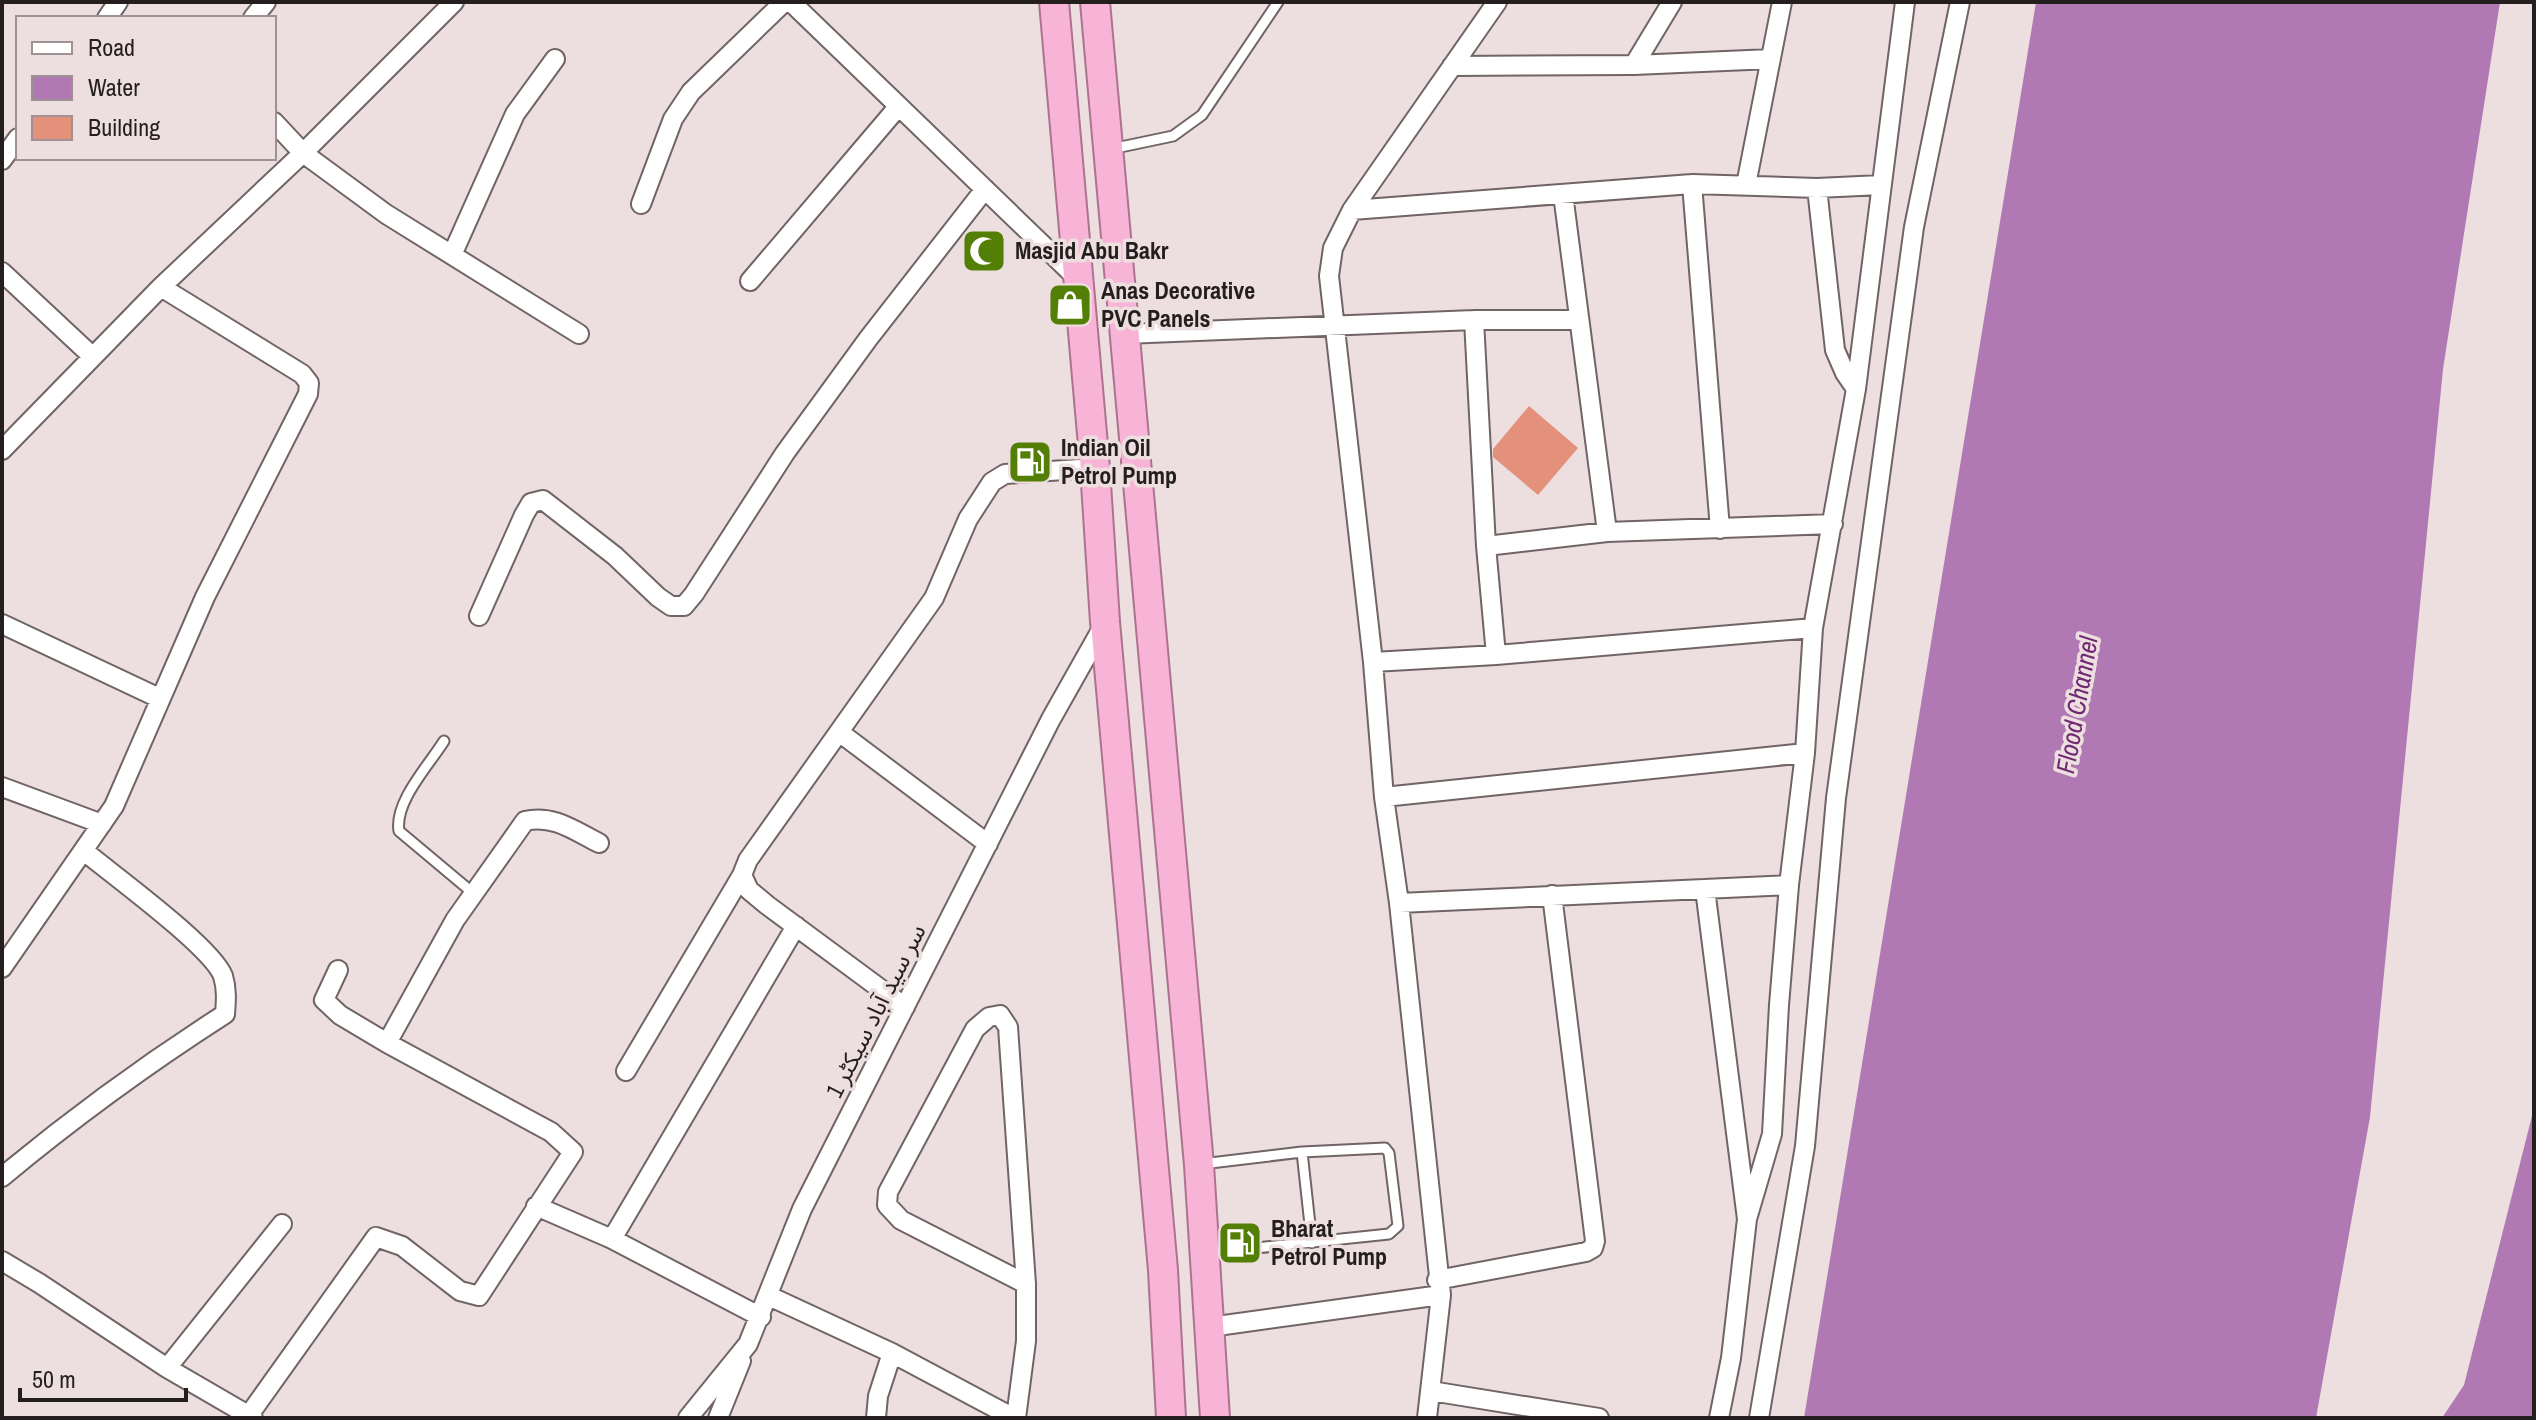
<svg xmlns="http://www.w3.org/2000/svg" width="2536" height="1420" viewBox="0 0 2536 1420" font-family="'Archivo Narrow','Noto Sans Arabic',sans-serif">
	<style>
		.water { fill: #b179b4 }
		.building { fill: #e4917b }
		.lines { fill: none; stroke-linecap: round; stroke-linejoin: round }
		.service-casing { stroke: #716465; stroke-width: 13 }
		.minor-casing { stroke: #716465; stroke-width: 22 }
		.trunk-casing { stroke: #ac738f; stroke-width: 32 }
		.service { stroke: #fff; stroke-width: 9 }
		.minor { stroke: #fff; stroke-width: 18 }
		.trunk { stroke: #f7b4d6; stroke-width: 28 }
		.labels { text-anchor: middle; stroke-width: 7; stroke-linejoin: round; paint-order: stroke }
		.poi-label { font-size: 24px; font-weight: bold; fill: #241e1f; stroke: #eddedf; text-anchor: start }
		.street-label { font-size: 24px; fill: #241e1f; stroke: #eddedf }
		.water-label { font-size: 26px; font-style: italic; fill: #6f2a73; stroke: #eddedf }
	</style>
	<rect width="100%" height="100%" fill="#eddedf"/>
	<path class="water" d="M 2036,2 L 2500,2 L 2443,369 L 2370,1117 L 2316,1418 L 1804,1418 Z
		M 2534,1108 L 2534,1418 L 2442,1418 L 2464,1385 Z"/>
	<path class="building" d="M 1529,406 L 1578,448 L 1538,495 L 1493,457 L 1493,449 Z"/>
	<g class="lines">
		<g class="service-casing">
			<path id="service" d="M 1111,149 L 1173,136 L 1202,115 L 1278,2
				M 444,741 C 429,765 394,802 399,831 L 473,893
				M 1302,1152 L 1312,1243
				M 1202,1164 L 1302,1152 L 1385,1148 L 1389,1153 L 1398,1226 L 1389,1234 L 1209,1253"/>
		</g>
		<g class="minor-casing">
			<path id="minor" d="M 791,2 L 1079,280
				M 107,18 L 118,2
				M 253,18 L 266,2
				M 1634,65 L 1672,2
				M 1452,66 L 1634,65 L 1771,59
				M 274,122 L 303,153 L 386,214 L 579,334
				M 2,160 L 18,138
				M 1692,184 L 1720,529
				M 1746,185 L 1782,2
				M 1817,188 L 1835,350 L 1845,373 L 1856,389
				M 1563,194 L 1607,532
				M 641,204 L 673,119 L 691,92 L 784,2
				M 1352,210 L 1692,184 L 1817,188 L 1881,185
				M 452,255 L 515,114 L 555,59
				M 2,272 L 92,356
				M 750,281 L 898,107
				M 1474,320 L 1486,546 L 1496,655
				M 1125,334 L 1474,320 L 1579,320
				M 2,450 L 161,287 L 303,153 L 454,2
				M 1486,546 L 1607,532 L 1833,524
				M 479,616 L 524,515 L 531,503 L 543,500 L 615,556 L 658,597 L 671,606 L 684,606 L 694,594 L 785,453 L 868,339 L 985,189
				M 2,624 L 159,698
				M 1373,662 L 1496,655 L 1813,628
				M 839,732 L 988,844
				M 2,787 L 102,824
				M 1384,797 L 1805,753
				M 1705,889 L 1747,1219 L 1731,1358 L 1719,1418
				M 1399,903 L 1789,885
				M 2,968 L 114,806 L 205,597 L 308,394 L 309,383 L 302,374 L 161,287
				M 905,1007 L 767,905 L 749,890 L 742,875 L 748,860 L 934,598 L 968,519 L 992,482 L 1005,474 L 1095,468
				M 387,1043 L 455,920 L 525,821 C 553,814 575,831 599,843
				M 626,1071 L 742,875
				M 2,1177 C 73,1118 147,1064 225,1014 C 226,1001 227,989 223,976 C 212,947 113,875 84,851
				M 536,1206 L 612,1239 L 761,1317
				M 1747,1219 L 1772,1134 L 1779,1005 L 1789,885 L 1805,753 L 1813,628 L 1856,389 L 1905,2
				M 612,1239 L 796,926
				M 2,1261 L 39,1283 L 167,1368 L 253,1418
				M 1437,1280 L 1586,1252 L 1593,1248 L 1595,1241 L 1552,895
				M 769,1296 L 892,1353 L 1014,1418
				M 1210,1327 L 1441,1295
				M 167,1368 L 282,1224
				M 1431,1391 L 1599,1418
				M 249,1415 L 376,1237 L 402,1246 L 460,1291 L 479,1296 L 573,1152 L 551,1132 L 387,1043 L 340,1015 L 324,1000 L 338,970
				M 688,1418 L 748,1344 L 802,1209 L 1051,719 L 1104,625
				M 718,1418 L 741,1361
				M 876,1418 L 878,1396 L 892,1353
				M 1016,1418 L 1026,1341 L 1026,1284 L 1008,1027 L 1000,1015 L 989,1017 L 975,1029 L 888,1192 L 887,1205 L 901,1220 L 1026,1284
				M 1427,1418 L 1441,1295 L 1399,903 L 1384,797 L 1373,662 L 1329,276 L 1333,248 L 1352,210 L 1497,2
				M 1759,1418 L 1805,1146 L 1836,798 L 1914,227 L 1960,2"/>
		</g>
		<g class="trunk-casing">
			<path id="trunk" d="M 1054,2 L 1095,468 L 1105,622 L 1163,1270 L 1171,1418
				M 1095,2 L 1199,1165 L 1215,1418"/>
		</g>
		<use href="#service" class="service"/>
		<use href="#minor" class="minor"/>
		<use href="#trunk" class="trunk"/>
	</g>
	<defs>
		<g id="mosque-square" transform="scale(2.3)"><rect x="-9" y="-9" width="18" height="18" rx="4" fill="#537f07" stroke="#eddedf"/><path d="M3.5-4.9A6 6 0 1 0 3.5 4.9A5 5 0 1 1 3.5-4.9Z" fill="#fff"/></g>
		<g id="shop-square" transform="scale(2.3)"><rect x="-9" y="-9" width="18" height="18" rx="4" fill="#537f07" stroke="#eddedf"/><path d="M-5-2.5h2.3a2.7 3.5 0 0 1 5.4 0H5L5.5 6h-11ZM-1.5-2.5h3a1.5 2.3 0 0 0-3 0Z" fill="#fff"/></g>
		<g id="fuel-square" transform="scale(2.3)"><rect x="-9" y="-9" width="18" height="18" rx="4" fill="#537f07" stroke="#eddedf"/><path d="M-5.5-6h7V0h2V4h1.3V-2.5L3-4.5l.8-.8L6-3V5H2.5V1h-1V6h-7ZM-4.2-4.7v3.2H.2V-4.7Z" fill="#fff"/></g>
	</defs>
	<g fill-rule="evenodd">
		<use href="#mosque-square" x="984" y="251"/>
		<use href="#shop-square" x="1070" y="305"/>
		<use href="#fuel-square" x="1030" y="462"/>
		<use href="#fuel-square" x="1240" y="1243"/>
	</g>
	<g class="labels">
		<g class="poi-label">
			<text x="1015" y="259">Masjid Abu Bakr</text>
			<text x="1101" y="299">Anas Decorative<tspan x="1101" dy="28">PVC Panels</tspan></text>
			<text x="1061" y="456">Indian Oil<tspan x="1061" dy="28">Petrol Pump</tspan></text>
			<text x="1271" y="1237">Bharat<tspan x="1271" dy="28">Petrol Pump</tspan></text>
		</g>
		<g class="street-label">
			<text transform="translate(876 1011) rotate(-63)" y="8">سر سید آباد سیکٹر 1</text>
		</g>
		<g class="water-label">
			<text transform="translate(2077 705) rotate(-80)" y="9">Flood Channel</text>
		</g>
	</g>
	<rect width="2536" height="1420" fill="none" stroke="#241e1f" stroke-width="8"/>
	<rect x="16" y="16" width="260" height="144" fill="#eddedf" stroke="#9d9192" stroke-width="2"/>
	<rect x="32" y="42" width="40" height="12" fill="#ffffff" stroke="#9d9192" stroke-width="2"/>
	<text x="88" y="56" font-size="24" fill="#241e1f">Road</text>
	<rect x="32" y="76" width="40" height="24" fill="#b179b4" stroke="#9d9192" stroke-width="2"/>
	<text x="88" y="96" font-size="24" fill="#241e1f">Water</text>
	<rect x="32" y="116" width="40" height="24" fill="#e4917b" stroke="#9d9192" stroke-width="2"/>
	<text x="88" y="136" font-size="24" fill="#241e1f">Building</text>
	<path d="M20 1388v12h166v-12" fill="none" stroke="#241e1f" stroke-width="4"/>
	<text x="32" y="1388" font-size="24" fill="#241e1f" stroke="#eddedf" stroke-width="6" paint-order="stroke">50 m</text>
</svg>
